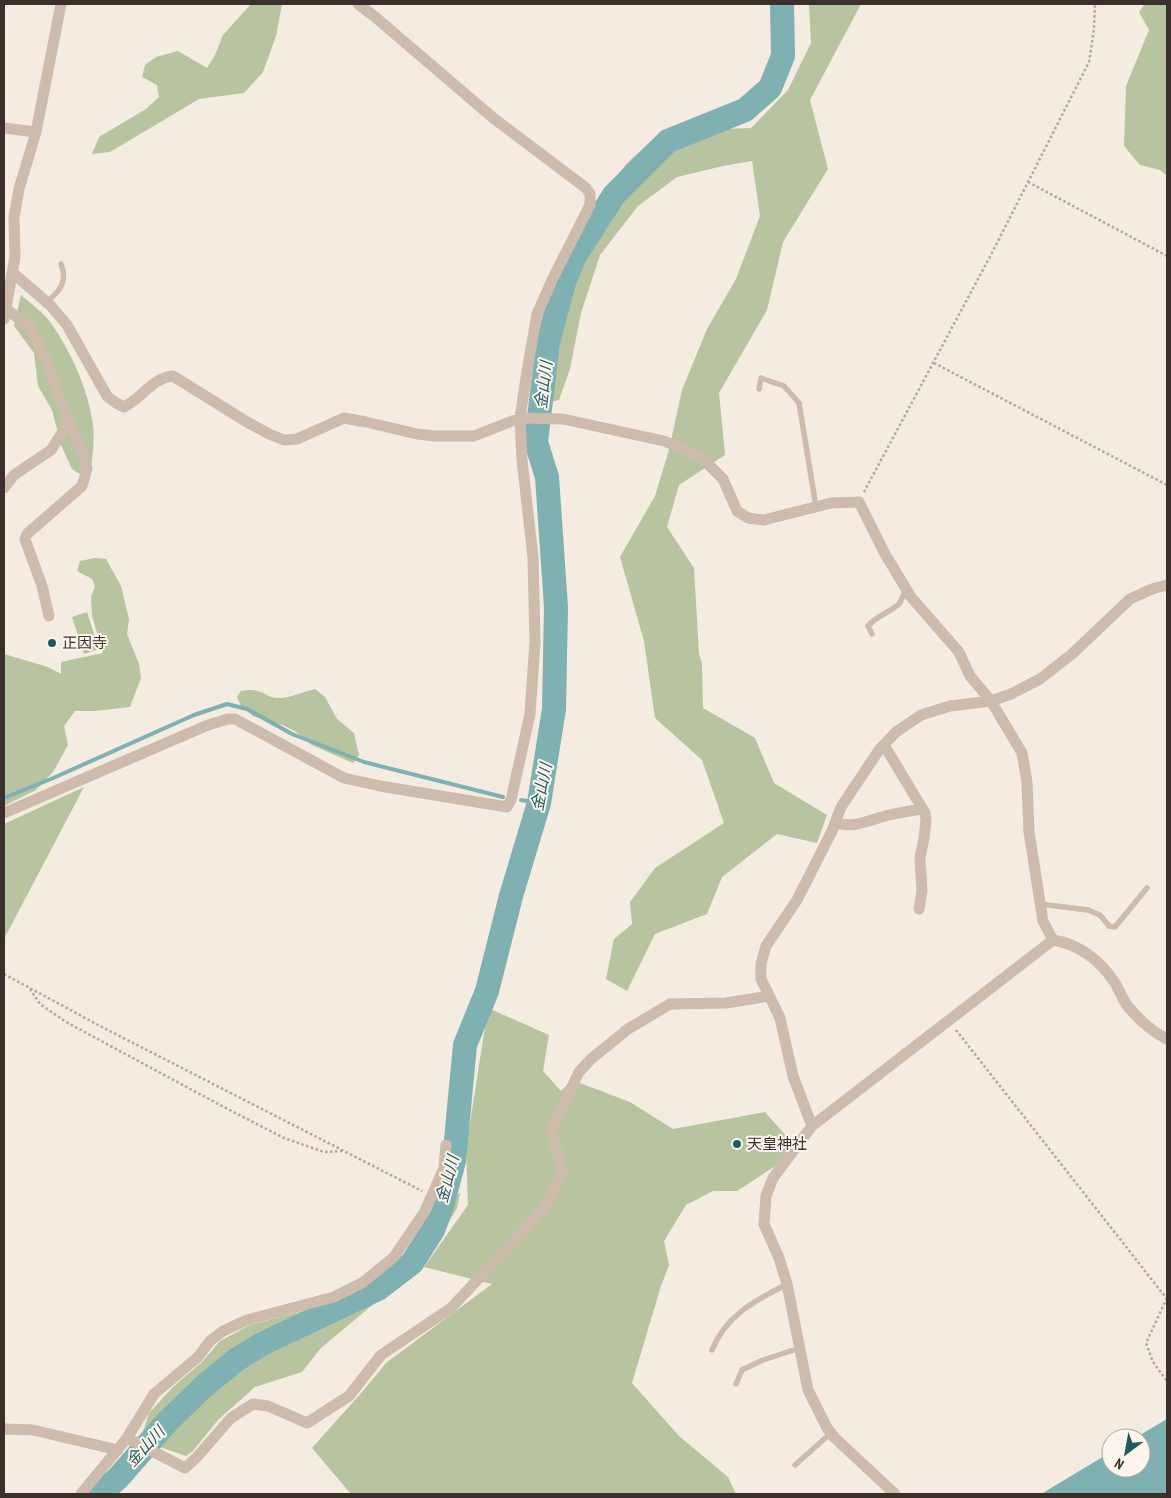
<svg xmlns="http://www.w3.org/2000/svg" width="1171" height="1498" viewBox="0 0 1171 1498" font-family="'PT Sans Narrow','Noto Sans JP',sans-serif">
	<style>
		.green { fill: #b8c4a0 }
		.water { fill: #7fb0b2 }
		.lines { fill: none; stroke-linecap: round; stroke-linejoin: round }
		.stream { stroke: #7fb0b2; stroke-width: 4 }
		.river { stroke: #7fb0b2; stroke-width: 24 }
		.path { stroke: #b9a596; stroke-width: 2.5; stroke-dasharray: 2.5 2.5; stroke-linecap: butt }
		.service { stroke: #cdbbac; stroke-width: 5.5 }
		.minor { stroke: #cdbbac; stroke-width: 11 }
		.poi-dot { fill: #1f5a5e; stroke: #fbf5ee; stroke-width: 2 }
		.labels { text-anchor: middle; stroke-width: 4; stroke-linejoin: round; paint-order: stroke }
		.poi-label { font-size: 15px; fill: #3b302b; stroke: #fbf5ee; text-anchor: start }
		.water-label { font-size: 16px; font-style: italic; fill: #1f5a5e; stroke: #fbf5ee }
	</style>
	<rect width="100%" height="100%" fill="#f4ebe1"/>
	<path class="green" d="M 251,4 L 282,4 L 276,36 L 263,72 L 244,93 L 199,99 L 110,152 L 92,154 L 99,137 L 146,109 L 159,97 L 157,85 L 142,77 L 145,65 L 156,57 L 178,51 L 207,68 L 215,55 L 223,35 Z
		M 809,4 L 861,4 L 810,100 L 828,169 L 783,242 L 767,310 L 719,393 L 725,455 L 679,485 L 667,527 L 694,568 L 699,654 L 702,664 L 703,708 L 755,738 L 774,783 L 827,815 L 817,843 L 777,834 L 722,877 L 707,914 L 655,934 L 627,991 L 606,979 L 614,939 L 632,924 L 630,902 L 655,868 L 724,823 L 702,760 L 655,718 L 644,641 L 620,557 L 655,496 L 669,450 L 682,390 L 707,329 L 736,279 L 760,216 L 752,161 L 723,166 L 677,177 L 638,206 L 600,255 L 581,313 L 570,369 L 559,400 L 533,406 L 539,347 L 547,312 L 558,281 L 575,243 L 598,203 L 626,164 L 652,140 L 688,142 L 700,135 L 725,129 L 751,128 L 788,90 L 811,43 Z
		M 1145,4 L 1167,4 L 1167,176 L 1160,170 L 1140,165 L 1124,146 L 1126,86 L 1149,30 L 1139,12 Z
		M 21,295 C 31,304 43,312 50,322 C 71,351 88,389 93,425 C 95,443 92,462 89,480 L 72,469 L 61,445 L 52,410 L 38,386 L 34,353 L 14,326 Z
		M 95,558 L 106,559 L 121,586 L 129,619 L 127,634 L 139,664 L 141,678 L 130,707 L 95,711 L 75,711 L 64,726 L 68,745 L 53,772 L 36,790 L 4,806 L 4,654 L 48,667 L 61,674 L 61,662 L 103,653 L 92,616 L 91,597 L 95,586 L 92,579 L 77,571 L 80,561 Z
		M 87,612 L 99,649 L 84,654 L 72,617 Z
		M 315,689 L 325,697 L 337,719 L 354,733 L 359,755 L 353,763 L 312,745 L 296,732 L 285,726 L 253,716 L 241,706 L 237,697 L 241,691 C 247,690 254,689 261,692 C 266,694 269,697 276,698 C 289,699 302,692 315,689 Z
		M 84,787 L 4,939 L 4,824 Z
		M 488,1008 L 549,1035 L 543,1071 L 561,1091 L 572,1080 L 630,1102 L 673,1129 L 765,1112 L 794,1145 L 774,1167 L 737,1191 L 713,1191 L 686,1205 L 664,1241 L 669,1265 L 661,1286 L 632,1383 L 679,1436 L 728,1477 L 736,1494 L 351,1494 L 312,1448 L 362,1392 L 386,1363 L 492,1284 L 424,1267 L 468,1205 L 466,1148 Z
		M 460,1193 L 457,1208 L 440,1237 L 412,1272 L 321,1348 L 302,1372 L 255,1387 L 218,1420 L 193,1451 L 186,1456 L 160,1447 L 142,1435 L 149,1413 L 173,1387 L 202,1362 L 220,1341 L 250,1325 L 343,1300 L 371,1284 L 395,1269 L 416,1241 L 431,1214 L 450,1197 Z"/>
	<path class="water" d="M 1167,1419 L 1167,1494 L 1041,1494 L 1111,1452 L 1111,1468 L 1141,1468 L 1141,1438 L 1135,1438 Z"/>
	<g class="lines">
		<path class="stream" d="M 4,798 L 51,779 L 194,715 L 227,704 L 247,709 L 292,734 L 364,762 L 503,797
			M 521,800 L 539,803"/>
		<path class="river" d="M 100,1494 L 118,1478 L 168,1421 L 202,1388 L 236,1360 L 262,1344 L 378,1289 L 412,1263 L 433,1230 L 442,1206 L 454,1161 L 465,1045 L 487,991 L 511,896 L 539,803 L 554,709 L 556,607 L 547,477 L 536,442 L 548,343 L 564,282 L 575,256 L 614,195 L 668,141 L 745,110 L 770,88 L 783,56 L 782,4"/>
		<path class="path" d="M 1028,182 L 1167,256
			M 934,363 L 1167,485
			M 864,492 L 993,251 L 1089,62 L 1094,29 L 1095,4
			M 4,974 L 100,1026 L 422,1191
			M 30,989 L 40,1004 L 66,1022 L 220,1105 L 284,1138 L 324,1152 L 342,1151
			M 956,1030 L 1167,1299
			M 1167,1298 L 1146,1343 L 1153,1362 L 1167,1381"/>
		<path class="service" d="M 46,302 C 60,292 68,281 61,264
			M 759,389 L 761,378 L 784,386 L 799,403 L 816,507
			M 872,634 L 868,626 C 876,616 889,613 899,604 C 902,600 904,593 906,588
			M 1040,904 L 1088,910 L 1100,915 L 1109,926 L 1115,927 L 1147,888
			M 712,1350 C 727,1314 755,1301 787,1284
			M 736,1384 L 742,1370 L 763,1360 L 800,1348
			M 795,1465 L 831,1433"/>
		<path class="minor" d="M 4,128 L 36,132
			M 13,273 L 50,305 L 67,325 L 107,396 L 116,403 L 124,407 C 142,398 152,378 173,376 L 247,422 L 269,434 L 284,440 L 297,439 L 344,418 L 366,422 L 417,434 L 435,436 L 474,436 L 520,418 L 563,419 L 664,441 L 700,456 L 723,479 L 737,511 L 748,518 L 764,520 L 831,503 L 859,502 L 885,554 L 911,597 L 959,652 L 970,676 L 991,701 L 1022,753 L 1027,782 L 1029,832 L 1043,921 L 1053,940
			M 4,319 L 15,257 L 14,217 L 19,189 L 36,132 L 61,4
			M 4,488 L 14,475 L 51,450 L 69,422 L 46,360 L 29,326 L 6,309
			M 49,616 L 42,586 L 25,539 L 27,534 L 82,486 L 87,469 L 83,452 L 68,420
			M 884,745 L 925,813 L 926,820 L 924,838 L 920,858 L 922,891 L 919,909
			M 4,813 L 208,725 L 228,719 L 235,719 L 344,778 L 380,786 L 507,807 L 511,800 L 530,714 L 535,642 L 533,557 L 522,460 L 520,418 L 527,371 L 537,314 L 553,278 L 590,205 L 590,194 L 586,188 L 492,117 L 374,16 L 358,4
			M 835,823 C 855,828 863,822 882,817 C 895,813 909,811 922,809
			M 812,1126 L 793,1076 L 780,1018 L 761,979 L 761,964 L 766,946 L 797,900 L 832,831 L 841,807 L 879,750 L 896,732 L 921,715 L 950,706 L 991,701 L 1011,694 L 1040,679 L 1072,654 L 1130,599 L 1152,589 L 1167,585
			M 4,1429 L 33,1430 L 118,1450
			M 127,1438 L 185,1468 L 196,1458 L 231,1418 L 253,1404 L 268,1406 L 307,1423 L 349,1396 L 381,1355 L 451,1308 L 545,1208 L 563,1172 L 551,1131 L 579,1072 L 591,1059 L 628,1029 L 670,1004 L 726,1003 L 769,996
			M 81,1494 L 127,1438 L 154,1394 L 198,1357 L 210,1341 L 223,1331 L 247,1320 L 334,1297 L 362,1283 L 394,1257 L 425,1211 L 444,1168 L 446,1145
			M 895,1494 L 835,1438 L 827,1428 L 808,1390 L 787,1284 L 779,1258 L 764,1224 L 766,1196 L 773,1178 L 812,1126 L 1053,940 C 1079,944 1101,961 1115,983 C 1119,990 1122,997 1126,1004 C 1137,1018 1151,1031 1167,1039"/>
	</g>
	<g class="poi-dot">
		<circle cx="52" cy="643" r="5"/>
		<circle cx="737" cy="1144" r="5"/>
	</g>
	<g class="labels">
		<g class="poi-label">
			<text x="62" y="648">正因寺</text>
			<text x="747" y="1149">天皇神社</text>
		</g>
		<g class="water-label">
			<text transform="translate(543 385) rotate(-83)" y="6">金山川</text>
			<text transform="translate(541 787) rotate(-79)" y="6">金山川</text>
			<text transform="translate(447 1179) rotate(-75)" y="6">金山川</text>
			<text transform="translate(145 1446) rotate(-47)" y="6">金山川</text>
		</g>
	</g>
	<rect width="1171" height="1498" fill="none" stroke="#3b302b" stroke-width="10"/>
	<g transform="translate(1126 1453) rotate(212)"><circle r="24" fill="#fbf5ee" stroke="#aea6a0"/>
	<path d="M0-4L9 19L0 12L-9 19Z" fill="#1f5a5e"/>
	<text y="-8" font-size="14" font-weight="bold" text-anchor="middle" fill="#3b302b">N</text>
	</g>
</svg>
